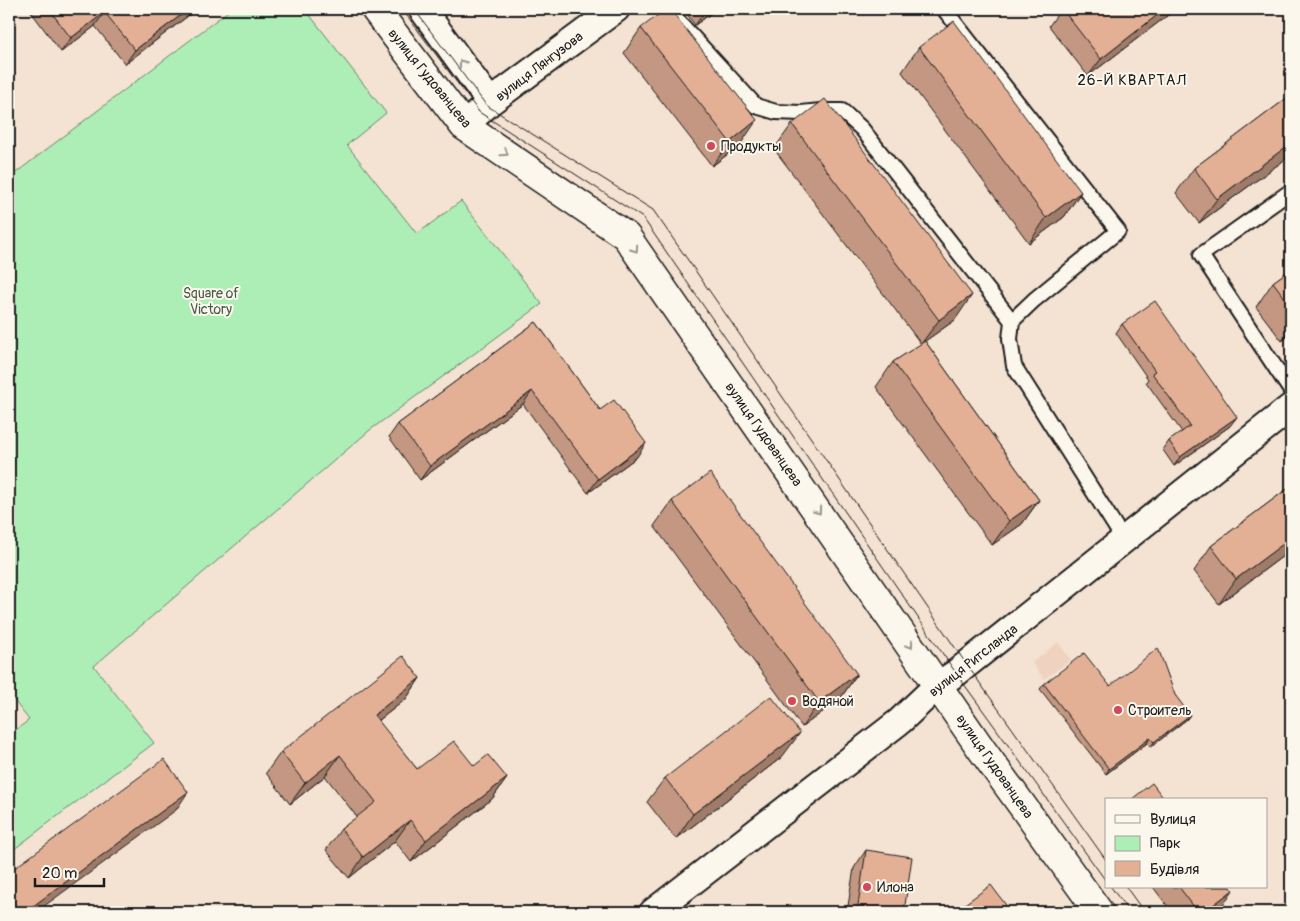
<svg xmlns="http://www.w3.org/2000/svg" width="1300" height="921" viewBox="0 0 1300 921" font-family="Pangolin,sans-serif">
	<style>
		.built { fill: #efd3c0 }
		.green { fill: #adeeb7; stroke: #64856a }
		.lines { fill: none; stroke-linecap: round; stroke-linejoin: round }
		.lane-casing { stroke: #1c1c1c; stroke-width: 18 }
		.street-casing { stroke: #1c1c1c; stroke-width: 30 }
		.secondary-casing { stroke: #1c1c1c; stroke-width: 31 }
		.lane { stroke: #fbf7ec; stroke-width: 14 }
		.street { stroke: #fbf7ec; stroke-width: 26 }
		.secondary { stroke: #fbf7ec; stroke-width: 28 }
		.tram { stroke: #1c1c1c; stroke-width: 1 }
		.wall { fill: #c39781; stroke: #1c1c1c }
		.shaded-wall { fill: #9f7b69; stroke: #1c1c1c }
		.building { fill: #e3b096; stroke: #1c1c1c }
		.oneway { stroke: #97948e }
		.poi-dot { fill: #d1495b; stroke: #fbf7ec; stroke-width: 2 }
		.labels { text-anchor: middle; stroke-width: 4; stroke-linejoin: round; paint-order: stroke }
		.street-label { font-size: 14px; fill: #1c1c1c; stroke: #fbf7ec }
		.poi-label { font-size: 14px; fill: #1c1c1c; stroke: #fbf7ec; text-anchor: start }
		.park-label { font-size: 14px; fill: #485b4a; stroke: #fbf7ec }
		.neighbourhood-label { font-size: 15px; letter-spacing: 1px; fill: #1c1c1c; stroke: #fbf7ec }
	</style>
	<rect width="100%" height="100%" fill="#f4e2d2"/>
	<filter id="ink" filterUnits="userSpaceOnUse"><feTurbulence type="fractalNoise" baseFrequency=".02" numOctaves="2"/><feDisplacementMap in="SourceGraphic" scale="10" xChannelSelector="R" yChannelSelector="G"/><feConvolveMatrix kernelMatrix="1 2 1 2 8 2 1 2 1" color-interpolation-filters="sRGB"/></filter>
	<g filter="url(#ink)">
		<path class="built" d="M 1058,642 L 1071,660 L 1044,679 L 1032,663 Z"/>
		<path class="green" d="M 231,9 L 305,9 L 386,113 L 347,145 L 417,234 L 461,201 L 542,304 L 370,430 L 94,666 L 154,743 L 9,853 L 9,735 L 29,720 L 9,694 L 9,178 Z"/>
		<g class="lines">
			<g class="lane-casing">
				<path id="lane" d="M 667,9 L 756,106 L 776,112 L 801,113 L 821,111 L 842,111 L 862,129 L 1012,321
					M 944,9 L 1118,231 L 1034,300 L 1012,321 L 1010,339 L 1014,366 L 1124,540
					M 1291,191 L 1201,255 L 1291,391"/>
			</g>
			<g class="street-casing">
				<path id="street" d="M 422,9 L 490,102
					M 464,126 L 490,102 L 616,9
					M 653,912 L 900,721 L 938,685 L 956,673 L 1291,407"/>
			</g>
			<g class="secondary-casing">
				<path id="secondary" d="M 375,9 L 464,126 L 626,236 L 982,750 L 1099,912"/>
			</g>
			<use href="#lane" class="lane"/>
			<use href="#street" class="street"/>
			<use href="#secondary" class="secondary"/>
			<path class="tram" d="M 402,9 L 479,112 L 643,218 L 956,673 L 1106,881
				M 414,9 L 486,105 L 653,210 L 729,319 L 967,665 L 1106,860
				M 1111,887 L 1129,912
				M 1126,887 L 1144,912"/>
		</g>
		<path class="wall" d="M 29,9 L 197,9 L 125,64 L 95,26 L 61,52 Z
			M 683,9 L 717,9 L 695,25 Z
			M 1061,9 L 1176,9 L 1088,76 L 1049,26 Z
			M 641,28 L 740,145 L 712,166 L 624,53 Z
			M 919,47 L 1081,192 L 1064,217 L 1029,243 L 902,72 Z
			M 1291,95 L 1291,155 L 1199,223 L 1176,193 L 1194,168 Z
			M 792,124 L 955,320 L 925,341 L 1039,500 L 1022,524 L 992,545 L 876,387 L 893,362 L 921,344 L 774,149 Z
			M 1291,269 L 1291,334 L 1282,341 L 1256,307 L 1273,282 Z
			M 536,322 L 600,410 L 637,457 L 588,493 L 523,404 L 420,480 L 389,437 L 398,424 Z
			M 1122,324 L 1230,426 L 1174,466 L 1163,450 L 1169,441 L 1182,432 L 1146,382 L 1148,379 L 1116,333 Z
			M 1291,486 L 1291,550 L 1219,604 L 1194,571 L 1211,546 Z
			M 672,501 L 857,674 L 840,699 L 802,727 L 654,526 Z
			M 420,678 L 406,699 L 378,721 L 417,769 L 474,766 L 507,778 L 492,799 L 411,862 L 395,841 L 349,878 L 326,850 L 341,829 L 357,817 L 325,776 L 290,804 L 266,773 L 281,752 Z
			M 1044,684 L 1110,686 L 1175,695 L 1187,719 L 1151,747 L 1147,743 L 1106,774 L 1040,689 Z
			M 782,757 L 676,839 L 647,802 L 665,778 Z
			M 1291,814 L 1291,826 L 1287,820 Z
			M 866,850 L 904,912 L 847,912 L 854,868 Z
			M 1153,887 L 1231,887 L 1221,908 L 1215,912 L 1172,912 Z
			M 962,906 L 1011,912 L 958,912 Z"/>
		<path class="shaded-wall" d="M 189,9 L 197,9 L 125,64 L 135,50 Z
			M 707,9 L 717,9 L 695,25 Z
			M 1165,9 L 1176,9 L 1088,76 L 1101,59 Z
			M 104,13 L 94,27 L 61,52 L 71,38 Z
			M 757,120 L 740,145 L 712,166 L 730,142 Z
			M 1291,143 L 1291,155 L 1199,223 L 1217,199 Z
			M 1081,192 L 1064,217 L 1029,243 L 1046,218 Z
			M 972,295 L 955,320 L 921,344 L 939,320 Z
			M 1291,328 L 1291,334 L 1282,341 Z
			M 532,391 L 523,404 L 420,480 L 430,466 Z
			M 1237,417 L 1230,426 L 1174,466 L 1180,457 Z
			M 646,443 L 637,457 L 588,493 L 598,479 Z
			M 1039,500 L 1022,524 L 992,545 L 1009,521 Z
			M 1291,538 L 1291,550 L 1219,604 L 1236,579 Z
			M 857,674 L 840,699 L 802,727 L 819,702 Z
			M 420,678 L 406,699 L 359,736 L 374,715 Z
			M 1190,715 L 1187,719 L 1151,747 L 1154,742 Z
			M 800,733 L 782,757 L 676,839 L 693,814 Z
			M 1150,738 L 1147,743 L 1106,774 L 1109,769 Z
			M 340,755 L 325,776 L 290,804 L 305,783 Z
			M 507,778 L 492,799 L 411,862 L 426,840 Z
			M 188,792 L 176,810 L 36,912 L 25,912 Z
			M 410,820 L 395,841 L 349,878 L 363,857 Z
			M 1233,890 L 1221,908 L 1215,912 L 1204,912 Z"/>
		<path class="building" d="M 49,9 L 101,9 L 104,13 L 71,38 Z
			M 102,9 L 189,9 L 135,50 Z
			M 666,9 L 670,9 L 757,120 L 730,142 L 641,28 Z
			M 1062,9 L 1165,9 L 1101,59 Z
			M 954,21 L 1081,192 L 1046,218 L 919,47 Z
			M 1291,95 L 1291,143 L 1217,199 L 1194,168 Z
			M 825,99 L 972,295 L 939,320 L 792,124 Z
			M 1291,269 L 1291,306 L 1273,282 Z
			M 1155,301 L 1237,417 L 1180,457 L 1169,441 L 1190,426 L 1152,373 L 1155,371 L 1122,324 Z
			M 536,322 L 600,410 L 614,400 L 646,443 L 598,479 L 532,391 L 430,466 L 398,424 Z
			M 925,341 L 1039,500 L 1009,521 L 893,362 Z
			M 710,473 L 857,674 L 819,702 L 672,501 Z
			M 1291,486 L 1291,538 L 1236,579 L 1211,546 Z
			M 1158,648 L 1175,695 L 1190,715 L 1154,742 L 1150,738 L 1109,769 L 1044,684 L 1084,653 L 1110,686 Z
			M 403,656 L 420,678 L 374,715 L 417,769 L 454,741 L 474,766 L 488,755 L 507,778 L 426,840 L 410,820 L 363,857 L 341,829 L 376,802 L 340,755 L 305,783 L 281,752 Z
			M 771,696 L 800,733 L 693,814 L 665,778 Z
			M 164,759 L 188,792 L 25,912 L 9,912 L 9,872 Z
			M 1152,783 L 1165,800 L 1131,800 Z
			M 866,850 L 912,857 L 904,912 L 857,912 Z
			M 991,885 L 1011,912 L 967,912 L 962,906 Z
			M 1179,887 L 1231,887 L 1233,890 L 1204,912 L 1198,912 Z"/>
		<defs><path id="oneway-chevron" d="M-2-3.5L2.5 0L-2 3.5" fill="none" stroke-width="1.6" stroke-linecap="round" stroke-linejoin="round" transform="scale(1.25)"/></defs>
		<g class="oneway">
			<use href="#oneway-chevron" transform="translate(462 63) rotate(-126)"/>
			<use href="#oneway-chevron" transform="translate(505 153) rotate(34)"/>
			<use href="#oneway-chevron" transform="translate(635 249) rotate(55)"/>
			<use href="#oneway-chevron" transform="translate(818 511) rotate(55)"/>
			<use href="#oneway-chevron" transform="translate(910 645) rotate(55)"/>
		</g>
	</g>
	<g class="poi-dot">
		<circle cx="711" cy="146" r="5"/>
		<circle cx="792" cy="701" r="5"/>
		<circle cx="1118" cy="710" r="5"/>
		<circle cx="867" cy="887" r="5"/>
	</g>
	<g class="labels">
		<g class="street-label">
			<text transform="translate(539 66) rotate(-37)" y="5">вулиця Лянгузова</text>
			<text transform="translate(430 78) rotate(51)" y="5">вулиця Гудованцева</text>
			<text transform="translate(764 434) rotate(55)" y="5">вулиця Гудованцева</text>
			<text transform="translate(973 660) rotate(-38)" y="5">вулиця Ритсланда</text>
			<text transform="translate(995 766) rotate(55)" y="5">вулиця Гудованцева</text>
		</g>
		<g class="poi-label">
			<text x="721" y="151">Продукты</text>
			<text x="802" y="706">Водяной</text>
			<text x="1128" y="715">Строитель</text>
			<text x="877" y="892">Илона</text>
		</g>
		<g class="park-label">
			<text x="211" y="298">Square of<tspan x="211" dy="16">Victory</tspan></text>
		</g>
		<g class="neighbourhood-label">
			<text x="1132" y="85">26-Й КВАРТАЛ</text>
		</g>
	</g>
	<rect width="1300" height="921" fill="none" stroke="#fbf7ec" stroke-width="30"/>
	<rect x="15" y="15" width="1270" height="891" fill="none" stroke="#1c1c1c" stroke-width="2" filter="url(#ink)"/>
	<rect x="1105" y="798" width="162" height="90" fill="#fbf7ec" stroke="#a29f99"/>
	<rect x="1115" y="815" width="25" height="8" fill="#fbf7ec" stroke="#a29f99"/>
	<text x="1150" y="824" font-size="15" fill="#1c1c1c">Вулиця</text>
	<rect x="1115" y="836" width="25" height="15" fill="#adeeb7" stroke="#a29f99"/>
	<text x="1150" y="848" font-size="15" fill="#1c1c1c">Парк</text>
	<rect x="1115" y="861" width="25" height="15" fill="#e3b096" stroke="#a29f99"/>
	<text x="1150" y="874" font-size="15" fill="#1c1c1c">Будівля</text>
	<path d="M35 878v8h69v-8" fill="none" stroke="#1c1c1c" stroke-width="2.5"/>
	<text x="42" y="878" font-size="15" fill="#1c1c1c" stroke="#fbf7ec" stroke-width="4" paint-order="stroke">20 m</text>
</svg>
